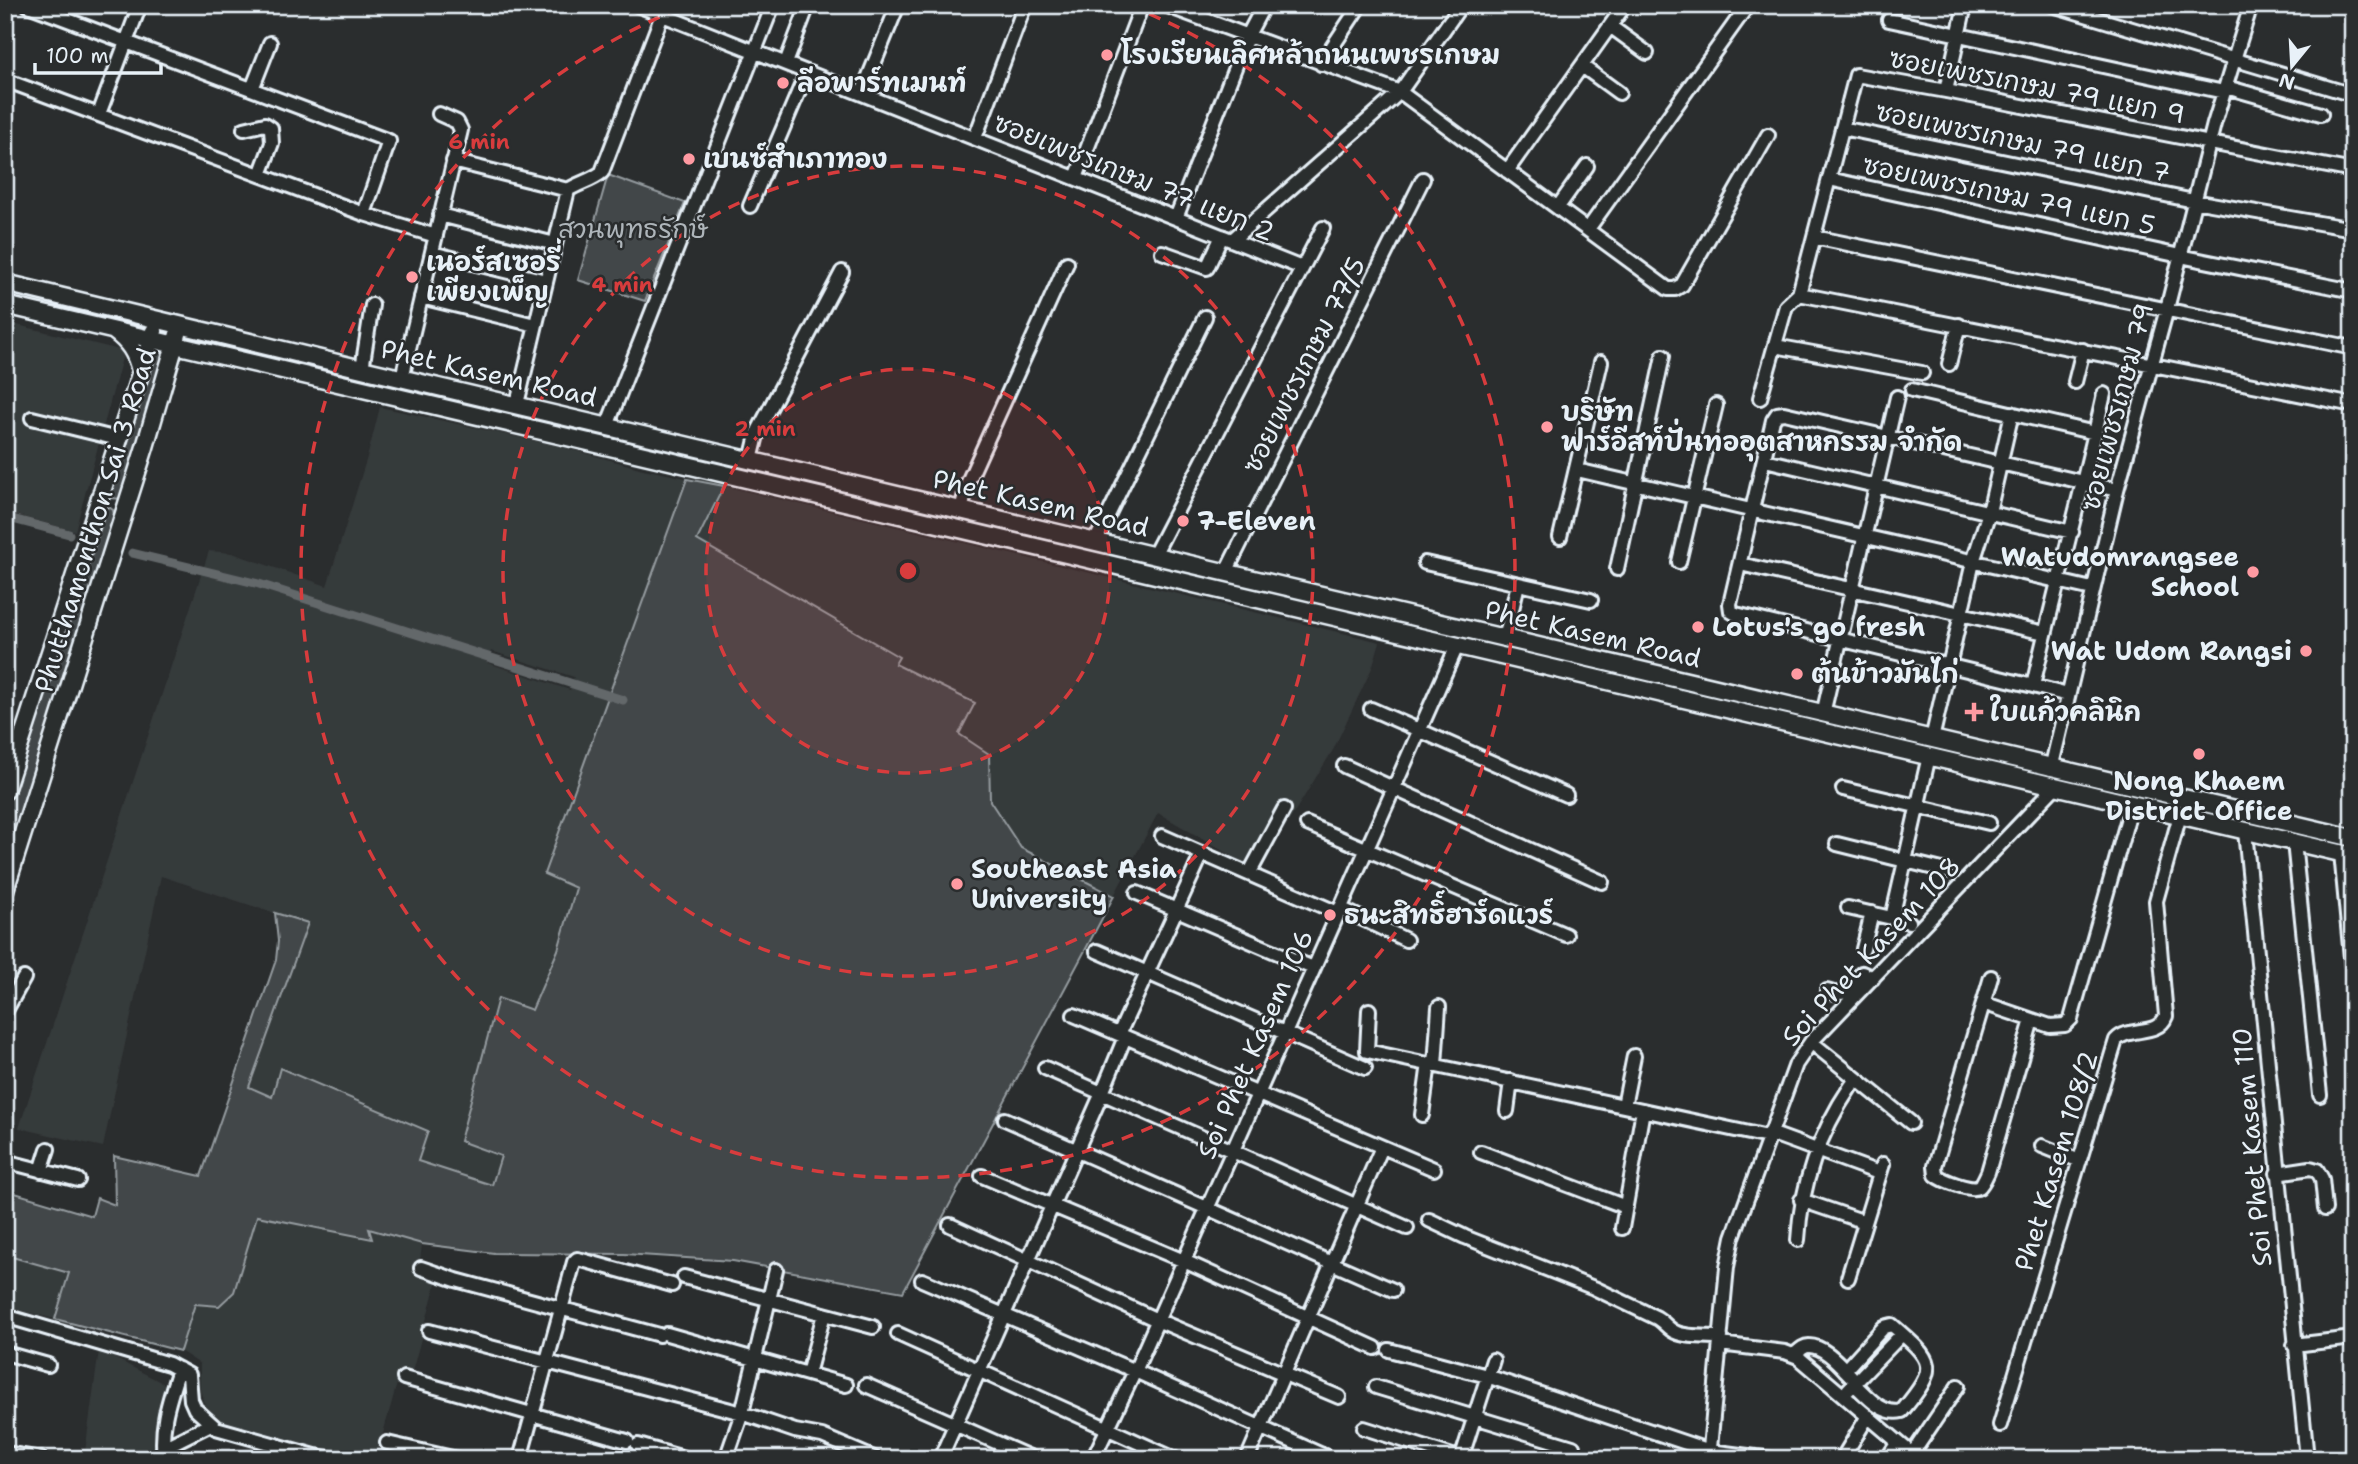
<svg xmlns="http://www.w3.org/2000/svg" width="2358" height="1464" viewBox="0 0 2358 1464" font-family="'Shantell Sans','Playpen Sans Thai',sans-serif">
	<style>
		.built { fill: #363a3b; fill-rule: evenodd }
		.green { fill: #424648; stroke: #959ca0; stroke-width: 2 }
		.lines { fill: none; stroke-linecap: round; stroke-linejoin: round }
		.canal { stroke: #63686b; stroke-width: 9 }
		.minor-casing { stroke: #e8f1f8; stroke-width: 18 }
		.major-casing { stroke: #e8f1f8; stroke-width: 21 }
		.minor { stroke: #2a2d2e; stroke-width: 12 }
		.major { stroke: #2a2d2e; stroke-width: 16 }
		.ring { fill: none; stroke: #d83c3d; stroke-width: 3.5; stroke-dasharray: 12 9 }
		.poi-dot { fill: #ff9aa2; stroke: #2a2d2e; stroke-width: 2.5 }
		.labels { text-anchor: middle; stroke-width: 5; stroke-linejoin: round; paint-order: stroke }
		.poi-label { font-size: 26px; font-weight: bold; fill: #e8f1f8; stroke: #2a2d2e; text-anchor: start }
		.street-label { font-size: 26px; fill: #e8f1f8; stroke: #2a2d2e }
		.park-label { font-size: 26px; fill: #aeb5ba; stroke: #2a2d2e }
		.centre { fill: #d83c3d; stroke: #2a2d2e; stroke-width: 3.5 }
		.ring-label { font-size: 21px; text-anchor: middle; font-weight: bold; fill: #d83c3d; stroke: #2a2d2e; stroke-width: 5; stroke-linejoin: round; paint-order: stroke }
	</style>
	<rect width="100%" height="100%" fill="#2a2d2e"/>
	<filter id="ink" filterUnits="userSpaceOnUse"><feTurbulence type="fractalNoise" baseFrequency=".0143" numOctaves="2"/><feDisplacementMap in="SourceGraphic" scale="14" xChannelSelector="R" yChannelSelector="G"/><feConvolveMatrix kernelMatrix="1 2 1 2 8 2 1 2 1" color-interpolation-filters="sRGB"/></filter>
	<g filter="url(#ink)">
		<path class="built" d="M 5,322 L 124,351 L 75,531 L 5,512 Z
			M 380,407 L 559,446 L 643,469 L 724,486 L 1380,642 L 1372,668 L 1333,750 L 1258,871 L 1158,813 L 903,1292 L 733,1261 L 624,1254 L 494,1253 L 422,1244 L 419,1270 L 437,1280 L 412,1372 L 401,1369 L 377,1455 L 310,1448 L 221,1424 L 205,1405 L 200,1390 L 200,1364 L 180,1351 L 195,1304 L 234,1292 L 257,1216 L 372,1238 L 249,1087 L 307,924 L 161,876 L 103,1147 L 19,1128 L 209,551 L 232,553 L 327,586 L 368,454 ZM 491,651 L 574,677 L 570,690 L 488,663 Z
			M 5,1255 L 69,1273 L 55,1319 L 5,1307 Z
			M 99,1350 L 176,1390 L 163,1459 L 84,1459 Z"/>
		<path class="green" d="M 608,175 L 685,203 L 645,301 L 578,280 Z
			M 160,346 L 164,347 L 165,358 L 122,499 L 111,498 L 110,492 L 153,354 Z
			M 687,479 L 724,486 L 697,540 L 899,657 L 895,664 L 975,703 L 959,734 L 989,754 L 990,801 L 1021,848 L 1114,896 L 903,1292 L 733,1261 L 624,1254 L 494,1253 L 422,1244 L 369,1229 L 372,1239 L 257,1216 L 234,1292 L 219,1306 L 195,1304 L 180,1351 L 55,1319 L 69,1273 L 5,1255 L 5,1190 L 92,1216 L 97,1198 L 115,1205 L 114,1156 L 201,1176 L 276,960 L 278,941 L 275,913 L 308,923 L 249,1087 L 272,1097 L 280,1068 L 428,1131 L 418,1161 L 492,1185 L 501,1156 L 460,1141 L 498,998 L 532,1010 L 558,950 L 576,888 L 544,874 Z
			M 109,507 L 113,510 L 114,515 L 55,711 L 5,863 L 5,813 L 104,510 Z"/>
		<g class="lines">
			<path class="canal" d="M 2351,5 L 2353,6
				M 5,517 L 69,534
				M 132,553 L 259,584 L 623,700"/>
			<g class="minor-casing">
				<path id="minor" d="M 28,5 L 389,141 L 364,214
					M 637,5 L 1302,268
					M 1165,5 L 1400,92 L 1668,289 L 1675,289 L 1682,285 L 1768,135
					M 2052,5 L 2353,95
					M 1889,20 L 2224,92
					M 1610,26 L 1647,53
					M 786,63 L 808,5
					M 1321,64 L 1360,5
					M 1582,66 L 1619,93
					M 5,80 L 364,214 L 436,236
					M 2226,87 L 2321,114
					M 252,89 L 270,43
					M 1946,91 L 1965,5
					M 862,93 L 898,5
					M 99,114 L 140,5
					M 1842,128 L 2194,201 L 2353,229
					M 244,129 L 265,124 L 271,128 L 272,143 L 260,175
					M 975,138 L 1025,5
					M 453,161 L 568,190
					M 1507,171 L 1625,5
					M 1076,178 L 1142,5
					M 1829,179 L 2180,256 L 2353,291
					M 568,190 C 579,183 593,180 602,172 L 662,15
					M 750,206 L 807,72
					M 1558,207 L 1587,166
					M 440,215 L 555,244
					M 1176,218 L 1247,37 L 1264,5
					M 1588,229 L 1748,5
					M 1814,237 L 2353,348
					M 1232,240 L 1400,92 L 1461,5
					M 1162,252 L 1207,268 L 1222,236
					M 432,253 L 546,281
					M 1799,294 L 2353,405
					M 421,297 L 535,325
					M 1775,346 L 1922,373
					M 1949,364 L 1959,325
					M 362,369 L 372,305
					M 402,378 L 461,130 L 457,122 L 439,114
					M 2075,382 L 2083,350
					M 1912,390 L 2095,433
					M 2104,394 C 2082,492 2055,588 2033,686 L 1736,614 L 1731,611 L 1730,604 L 1773,420 L 1777,414 L 1784,413 L 2117,490
					M 1760,398 L 1786,306 L 1799,294 L 1856,75 L 1946,91 L 2353,171
					M 517,404 L 568,190
					M 32,418 L 118,439
					M 607,426 L 773,5
					M 751,460 L 758,431 L 842,272
					M 1765,460 L 2072,532
					M 1577,470 L 2092,589
					M 961,510 L 968,482 L 1067,263
					M 1560,537 L 1601,362
					M 1095,542 L 1205,317
					M 1154,555 L 1323,228
					M 1679,562 L 1716,405
					M 1425,563 L 1591,600
					M 1740,564 L 2045,633
					M 1617,569 L 1663,356
					M 1226,572 L 1423,179
					M 1505,639 L 1518,584
					M 2033,686 L 2068,695
					M 1371,709 L 1566,795
					M 1823,714 L 1897,397
					M 1932,739 L 1973,562 L 1989,512 L 2012,413
					M 1344,766 L 1602,882
					M 2051,769 L 2117,490 L 2167,309 L 2214,124 L 2251,5
					M 1843,789 L 1989,823
					M 1307,824 L 1566,935
					M 2245,831 L 2307,1459
					M 1162,836 L 1338,913
					M 2294,842 L 2320,1095
					M 1837,844 L 1946,871
					M 2341,853 L 2353,979
					M 1249,874 L 1284,809
					M 1137,893 L 1313,968
					M 1340,908 L 1406,940
					M 1848,908 L 1909,922
					M 1892,918 L 1929,756
					M 1863,949 L 1872,913
					M 1097,951 L 1365,1068
					M 1991,977 L 1935,1166 L 1936,1175 C 1942,1180 1971,1192 1979,1187 C 1983,1184 1986,1176 1988,1172 L 2032,1020
					M 1827,991 C 1849,998 1848,988 1862,973 L 1873,978
					M 1983,1003 L 2050,1026 L 2065,1025 L 2071,1019 L 2132,804
					M 1369,1010 L 1367,1051 L 1768,1137
					M 5,1012 L 24,978
					M 1074,1015 L 1434,1169
					M 1119,1034 L 1202,854
					M 1811,1042 L 1911,1123
					M 1435,1065 L 1439,1007
					M 1045,1068 L 1407,1228
					M 1624,1106 L 1634,1056
					M 1507,1111 L 1511,1081
					M 1422,1115 L 1429,1063
					M 1005,1119 L 1393,1290
					M 1770,1133 L 1879,1173
					M 2042,1146 L 2080,1161
					M 1481,1152 L 1626,1207
					M 5,1161 L 78,1180
					M 41,1171 L 48,1149
					M 2277,1173 L 2310,1168 L 2317,1170 L 2322,1179 L 2325,1209
					M 982,1176 L 1184,1261 L 1375,1348
					M 1801,1200 L 1865,1222
					M 1429,1220 L 1465,1237 L 1594,1288 L 1657,1318 C 1664,1322 1668,1329 1675,1332 C 1687,1338 1707,1336 1721,1337
					M 950,1225 L 1157,1320 L 1339,1397
					M 1622,1228 L 1643,1110
					M 1798,1240 C 1801,1185 1820,1132 1851,1086
					M 421,1268 L 456,1280 L 659,1335
					M 684,1277 L 873,1327
					M 1848,1278 L 1883,1164
					M 922,1280 L 1135,1371 L 1331,1459
					M 5,1316 L 169,1364 L 189,1375 L 191,1400 L 195,1409 L 216,1428 L 315,1456 L 334,1459
					M 429,1331 L 742,1413 L 795,1431 L 822,1436 L 876,1459
					M 667,1334 L 846,1385
					M 898,1334 L 1175,1459
					M 1720,1344 L 1785,1352 L 1798,1357 L 1918,1459
					M 2294,1345 L 2353,1338
					M 1389,1350 L 1487,1376 L 1710,1451 L 1771,1459
					M 5,1353 L 48,1365
					M 1794,1355 C 1799,1351 1803,1346 1809,1346 C 1825,1346 1841,1366 1851,1376
					M 1845,1370 L 1884,1327 L 1892,1325 C 1935,1362 1939,1366 1902,1411 C 1882,1416 1867,1396 1854,1384
					M 808,1374 L 824,1314
					M 404,1378 L 627,1441
					M 866,1385 L 1034,1459
					M 1376,1387 L 1573,1447
					M 1848,1390 L 1902,1334
					M 2000,1425 L 2116,1040 C 2129,1026 2158,1037 2166,1016 L 2156,901 L 2180,815
					M 1364,1428 L 1462,1459
					M 387,1443 L 457,1459
					M 638,1445 L 687,1459
					M 163,1448 L 211,1424
					M 5,1453 L 41,1459
					M 1912,1454 L 1958,1386
					M 164,1459 C 160,1424 169,1401 179,1369
					M 520,1459 L 574,1262 L 577,1259 L 582,1260 L 672,1285
					M 726,1459 L 742,1413 L 776,1270
					M 940,1459 L 1102,1093 L 1125,1037
					M 1093,1459 L 1135,1371 L 1457,646
					M 1247,1459 L 1382,1147
					M 1461,1459 L 1493,1360
					M 1709,1459 L 1727,1267 L 1733,1237 L 1796,1064 L 1811,1042 L 2056,786
					M 1842,1459 L 1868,1416
					M 1887,1459 L 1898,1442"/>
			</g>
			<g class="major-casing">
				<path id="major" d="M 5,283 L 362,369 L 2353,838
					M 5,305 L 2353,856
					M 114,331 C 129,342 136,353 140,371
					M 5,791 L 154,331
					M 5,890 L 145,447 L 178,334"/>
			</g>
			<use href="#minor" class="minor"/>
			<use href="#major" class="major"/>
		</g>
	</g>
	<circle cx="908" cy="571" r="202" fill="#d83c3d" fill-opacity=".12"/>
	<g class="ring">
		<circle cx="908" cy="571" r="202"/>
		<circle cx="908" cy="571" r="405"/>
		<path d="M1130 6A607 607 0 1 1 686 6"/>
	</g>
	<g class="poi-dot">
		<circle cx="1107" cy="55" r="7"/>
		<circle cx="783" cy="83" r="7"/>
		<circle cx="689" cy="159" r="7"/>
		<circle cx="412" cy="277" r="7"/>
		<circle cx="1547" cy="427" r="7"/>
		<circle cx="1183" cy="521" r="7"/>
		<circle cx="2253" cy="572" r="7"/>
		<circle cx="1698" cy="627" r="7"/>
		<circle cx="2306" cy="651" r="7"/>
		<circle cx="1797" cy="674" r="7"/>
		<path d="M1970.5 701.5h7v7h7v7h-7v7h-7v-7h-7v-7h7z"/>
		<circle cx="2199" cy="754" r="7"/>
		<circle cx="957" cy="884" r="7"/>
		<circle cx="1330" cy="915" r="7"/>
	</g>
	<g class="labels">
		<g class="poi-label">
			<text x="1121" y="64">โรงเรียนเลิศหล้าถนนเพชรเกษม</text>
			<text x="797" y="92">ลีอพาร์ทเมนท์</text>
			<text x="703" y="168">เบนซ์สำเภาทอง</text>
			<text x="426" y="271">เนอร์สเซอรี่<tspan x="426" dy="30">เพียงเพ็ญ</tspan></text>
			<text x="1561" y="421">บริษัท<tspan x="1561" dy="30">ฟาร์อีสท์ปั่นทออุตสาหกรรม จำกัด</tspan></text>
			<text x="1197" y="530">7-Eleven</text>
			<text x="2239" y="566" text-anchor="end">Watudomrangsee<tspan x="2239" dy="30">School</tspan></text>
			<text x="1712" y="636">Lotus's go fresh</text>
			<text x="2292" y="660" text-anchor="end">Wat Udom Rangsi</text>
			<text x="1811" y="683">ต้นข้าวมันไก่</text>
			<text x="1990" y="721">ใบแก้วคลินิก</text>
			<text x="2199" y="790" text-anchor="middle">Nong Khaem<tspan x="2199" dy="30">District Office</tspan></text>
			<text x="971" y="878">Southeast Asia<tspan x="971" dy="30">University</tspan></text>
			<text x="1344" y="924">ธนะสิทธิ์ฮาร์ดแวร์</text>
		</g>
		<g class="street-label">
			<text transform="translate(2037 86) rotate(11)" y="9">ซอยเพชรเกษม 79 แยก 9</text>
			<text transform="translate(2023 142) rotate(12)" y="9">ซอยเพชรเกษม 79 แยก 7</text>
			<text transform="translate(1134 177) rotate(22)" y="9">ซอยเพชรเกษม 77 แยก 2</text>
			<text transform="translate(2009 195) rotate(12)" y="9">ซอยเพชรเกษม 79 แยก 5</text>
			<text transform="translate(1304 365) rotate(-63)" y="9">ซอยเพชรเกษม 77/5</text>
			<text transform="translate(489 373) rotate(13)" y="9">Phet Kasem Road</text>
			<text transform="translate(2117 407) rotate(-75)" y="9">ซอยเพชรเกษม 79</text>
			<text transform="translate(1041 503) rotate(13)" y="9">Phet Kasem Road</text>
			<text transform="translate(95 520) rotate(-73)" y="9">Phutthamonthon Sai 3 Road</text>
			<text transform="translate(1593 634) rotate(13)" y="9">Phet Kasem Road</text>
			<text transform="translate(1871 951) rotate(-47)" y="9">Soi Phet Kasem 108</text>
			<text transform="translate(1255 1044) rotate(-66)" y="9">Soi Phet Kasem 106</text>
			<text transform="translate(2252 1147) rotate(-95)" y="9">Soi Phet Kasem 110</text>
			<text transform="translate(2056 1161) rotate(-73)" y="9">Phet Kasem 108/2</text>
		</g>
		<g class="park-label">
			<text x="633" y="238">สวนพุทธรักษ์</text>
		</g>
	</g>
	<circle cx="908" cy="571" r="10" class="centre"/>
	<g class="ring-label">
		<text x="479" y="149">6 min</text>
		<text x="622" y="292">4 min</text>
		<text x="765" y="436">2 min</text>
	</g>
	<rect width="2358" height="1464" fill="none" stroke="#2a2d2e" stroke-width="28"/>
	<rect x="14" y="14" width="2330" height="1436" fill="none" stroke="#e8f1f8" stroke-width="2.5" filter="url(#ink)"/>
	<g transform="translate(2292 66) rotate(198)" stroke="#2a2d2e" stroke-width="5" paint-order="stroke">
	<path d="M0-5L12 26L0 18L-12 26Z" fill="#e8f1f8"/>
	<text y="-10" font-size="19" font-weight="bold" text-anchor="middle" fill="#e8f1f8">N</text>
	</g>
	<path d="M35 63v10h126v-10" fill="none" stroke="#e8f1f8" stroke-width="3.5"/>
	<text x="46" y="63" font-size="21" fill="#e8f1f8" stroke="#2a2d2e" stroke-width="5" paint-order="stroke">100 m</text>
</svg>
